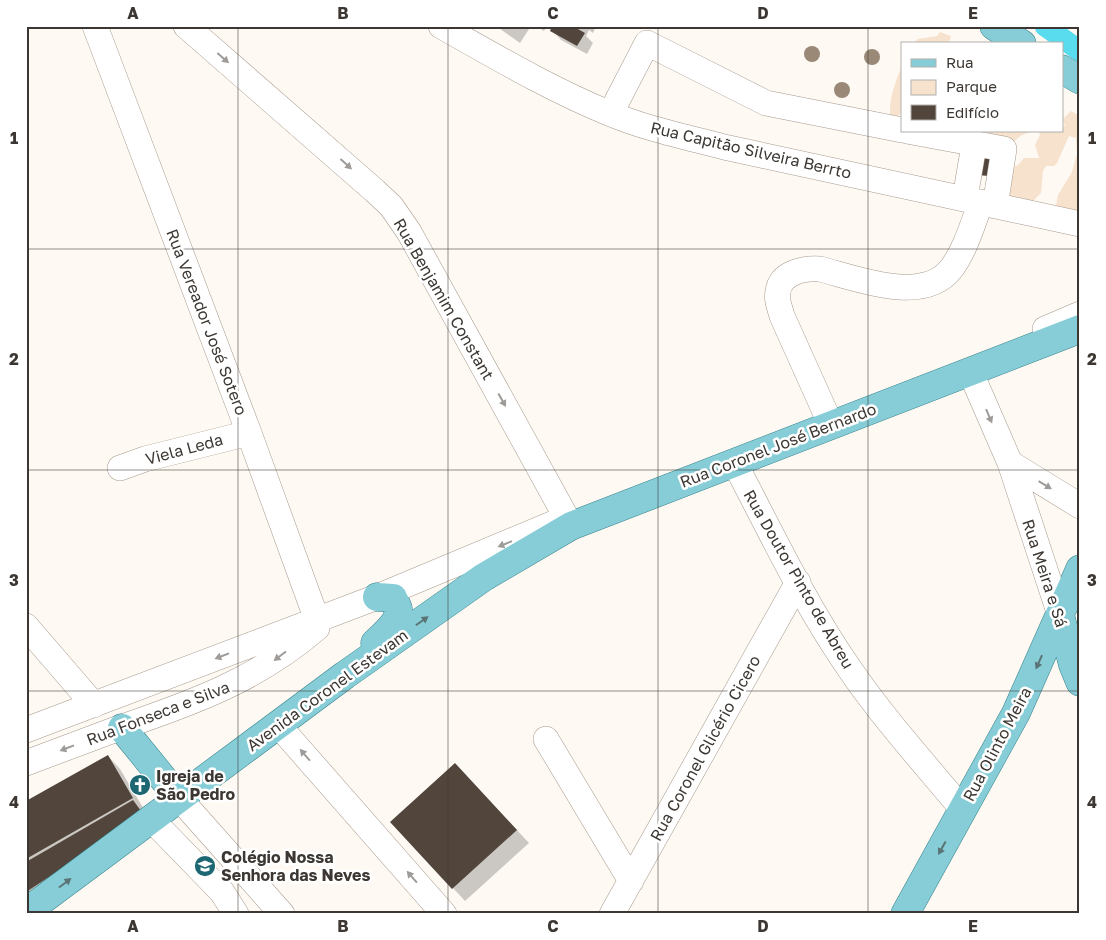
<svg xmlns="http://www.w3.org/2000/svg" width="1106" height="940" viewBox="0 0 1106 940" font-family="'Golos Text',sans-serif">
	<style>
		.green { fill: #f7e2cd }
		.shadow { fill: #0003 }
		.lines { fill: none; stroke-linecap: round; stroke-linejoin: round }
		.canal { stroke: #5adcef; stroke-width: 21 }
		.building { fill: #52463c }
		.minor-casing { stroke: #a7998d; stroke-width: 26 }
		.major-casing { stroke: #37838c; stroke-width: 29 }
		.minor { stroke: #fff; stroke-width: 25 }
		.major { stroke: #86cdd7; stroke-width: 28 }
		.tree { fill: #998976 }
		.oneway { fill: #9e9b98 }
		.oneway2 { fill: #5a7374 }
		.grid { fill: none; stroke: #3c3732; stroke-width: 1; stroke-opacity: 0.55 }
		.labels { text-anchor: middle; stroke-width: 5; stroke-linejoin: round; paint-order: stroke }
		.street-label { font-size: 16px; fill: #3c3732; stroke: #fff }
		.poi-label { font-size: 16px; font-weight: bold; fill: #3c3732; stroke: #fff; text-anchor: start }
		.neatline { fill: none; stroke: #3c3732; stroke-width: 2 }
		.grid-label { font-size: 16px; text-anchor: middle; font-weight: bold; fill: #3c3732 }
	</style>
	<rect width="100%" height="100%" fill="#fef9f3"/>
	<path class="green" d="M 940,32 L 951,36 L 949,44 L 913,44 L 918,39 L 937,36 Z
		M 902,65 L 902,111 L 892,124 C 886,102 895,85 902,65 Z
		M 1071,111 L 1080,116 L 1079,215 L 1055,212 L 1058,195 L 1072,172 L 1077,154 L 1076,138 L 1069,136 L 1057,163 L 1054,166 L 1046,166 L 1043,171 L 1041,193 L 1031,203 L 1008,200 L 1007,171 L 1018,165 L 1024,158 L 1039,158 L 1035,145 L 1040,135 L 1038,131 L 1062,131 L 1062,128 L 1065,126 L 1063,119 Z
		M 976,131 L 1033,131 L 1022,135 L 997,155 Z"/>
	<path class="shadow" d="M 496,26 L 531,26 L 520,43 Z
		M 536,26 L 547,26 L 544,31 Z
		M 554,26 L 596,26 L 593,33 L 589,30 L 586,36 L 593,43 L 587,54 L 561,40 L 552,30 Z
		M 108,756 L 120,769 L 145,811 L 26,907 L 26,802 Z
		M 455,764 L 529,843 L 465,901 L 392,822 Z"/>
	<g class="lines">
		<path class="canal" d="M 1045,26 L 1080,51"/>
	</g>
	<path class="building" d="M 552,26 L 577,26 L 576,28 L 585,33 L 577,46 L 550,31 Z
		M 979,157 L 992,159 L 989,176 L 977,175 Z
		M 108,755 L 133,798 L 26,859 L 26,801 Z
		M 455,763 L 517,830 L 452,889 L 390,822 Z
		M 133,800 L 144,815 L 26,892 L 26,862 Z"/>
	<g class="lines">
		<g class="minor-casing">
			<path id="minor" d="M 95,26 L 249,433 L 317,620
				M 186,26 L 375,191 L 391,206 L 409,232 L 571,526
				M 441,26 C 496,57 552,90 611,114 C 647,129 686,137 724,147 L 1080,224
				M 617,101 L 647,43 L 766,103 L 902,130
				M 907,131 L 1004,149 L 995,206
				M 965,198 L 974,145
				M 1045,329 L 1080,314
				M 970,371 L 1010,463 L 1060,615
				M 831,425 L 782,316 C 780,308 776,300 778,292 C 780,272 805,268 820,269 C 856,278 923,305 951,269 C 965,251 973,223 981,202
				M 734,462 C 770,530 805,605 849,668 C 883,718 924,763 963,810
				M 1010,463 L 1080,506
				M 120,468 L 145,459 L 249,433
				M 26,626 L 94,705
				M 279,726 L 444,914
				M 26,730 L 377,597 L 566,518
				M 546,739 L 631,881
				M 26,763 C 58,751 90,739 122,727 C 195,702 258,679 317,628
				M 179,798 L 282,914
				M 151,819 L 222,892 L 236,914
				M 612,914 L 798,582"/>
		</g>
		<g class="major-casing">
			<path id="major" d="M 994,26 L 1022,44
				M 1062,69 L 1080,80
				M 1060,615 L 1073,665 L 1080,682
				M 375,643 C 383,635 400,622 398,609 C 398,606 394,601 393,598 L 377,597
				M 122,728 L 179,798
				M 26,912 L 345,675 L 484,577 L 571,526 L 1080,329
				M 905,914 L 1016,713 L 1080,569"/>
		</g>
		<use href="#minor" class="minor"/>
		<use href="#major" class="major"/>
	</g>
	<g class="tree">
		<circle cx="812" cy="54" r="8"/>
		<circle cx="872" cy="57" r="8"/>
		<circle cx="842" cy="90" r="8"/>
	</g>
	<defs><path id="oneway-solid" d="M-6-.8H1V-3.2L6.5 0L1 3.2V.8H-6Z" transform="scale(1.25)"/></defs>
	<g class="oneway">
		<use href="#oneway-solid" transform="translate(223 58) rotate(41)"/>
		<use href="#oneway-solid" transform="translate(346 164) rotate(42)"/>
		<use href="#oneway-solid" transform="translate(502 400) rotate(61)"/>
		<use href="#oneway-solid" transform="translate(989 416) rotate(67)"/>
		<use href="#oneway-solid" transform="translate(1045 485) rotate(31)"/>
		<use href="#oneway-solid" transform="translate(505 544) rotate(158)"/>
		<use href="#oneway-solid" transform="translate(222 656) rotate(159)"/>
		<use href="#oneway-solid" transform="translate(280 656) rotate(143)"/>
		<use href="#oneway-solid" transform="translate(67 748) rotate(159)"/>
		<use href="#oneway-solid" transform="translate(305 755) rotate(-131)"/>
		<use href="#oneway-solid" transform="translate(412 877) rotate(-131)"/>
	</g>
	<g class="oneway2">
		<use href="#oneway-solid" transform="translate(422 621) rotate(-35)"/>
		<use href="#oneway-solid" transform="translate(1039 662) rotate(114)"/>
		<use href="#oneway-solid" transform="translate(942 848) rotate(119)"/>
		<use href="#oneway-solid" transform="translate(65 883) rotate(-37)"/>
	</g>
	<path class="grid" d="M 238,26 L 238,914M 448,26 L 448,914M 658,26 L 658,914M 868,26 L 868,914M 26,249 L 1080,249M 26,470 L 1080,470M 26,691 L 1080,691"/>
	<defs>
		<g id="church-disc" transform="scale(1.125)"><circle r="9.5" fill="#1d6772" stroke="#fff"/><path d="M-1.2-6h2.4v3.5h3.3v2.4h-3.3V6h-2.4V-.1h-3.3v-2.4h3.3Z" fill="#fff"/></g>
		<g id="school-disc" transform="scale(1.125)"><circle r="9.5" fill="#1d6772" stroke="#fff"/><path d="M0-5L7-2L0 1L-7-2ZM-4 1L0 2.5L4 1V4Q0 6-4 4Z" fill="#fff"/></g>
	</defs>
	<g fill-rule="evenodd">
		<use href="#church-disc" x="140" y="785"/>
		<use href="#school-disc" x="205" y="866"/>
	</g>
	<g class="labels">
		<g class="street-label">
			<text transform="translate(751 150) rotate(13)" y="6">Rua Capitão Silveira Berrto</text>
			<text transform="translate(444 299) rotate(60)" y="6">Rua Benjamim Constant</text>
			<text transform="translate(207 322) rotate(69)" y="6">Rua Vereador José Sotero</text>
			<text transform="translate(778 445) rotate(-21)" y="6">Rua Coronel José Bernardo</text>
			<text transform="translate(184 449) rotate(-15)" y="6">Viela Leda</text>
			<text transform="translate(1045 573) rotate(72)" y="6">Rua Meira e Sá</text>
			<text transform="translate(799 579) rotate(60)" y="6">Rua Doutor Pìnto de Abreu</text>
			<text transform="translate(327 690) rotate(-36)" y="6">Avenida Coronel Estevam</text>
			<text transform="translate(158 713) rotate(-21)" y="6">Rua Fonseca e Silva</text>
			<text transform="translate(997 744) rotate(-62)" y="6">Rua Olinto Meira</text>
			<text transform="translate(705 748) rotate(-61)" y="6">Rua Coronel Glicério Cicero</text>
		</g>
		<g class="poi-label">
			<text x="156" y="782">Igreja de<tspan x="156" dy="18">São Pedro</tspan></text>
			<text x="221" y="863">Colégio Nossa<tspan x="221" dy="18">Senhora das Neves</tspan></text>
		</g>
	</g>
	<rect width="1106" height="940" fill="none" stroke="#ffffff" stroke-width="55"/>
	<rect x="901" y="42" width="162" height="90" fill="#ffffff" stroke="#b1afad"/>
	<rect x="911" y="59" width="25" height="8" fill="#86cdd7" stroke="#b1afad"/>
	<text x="946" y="68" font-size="15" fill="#3c3732">Rua</text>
	<rect x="911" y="80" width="25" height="15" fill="#f7e2cd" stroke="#b1afad"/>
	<text x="946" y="92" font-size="15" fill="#3c3732">Parque</text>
	<rect x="911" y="105" width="25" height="15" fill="#52463c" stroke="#b1afad"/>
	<text x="946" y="118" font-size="15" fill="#3c3732">Edifício</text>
	<rect x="28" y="28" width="1050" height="884" class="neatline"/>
	<g class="grid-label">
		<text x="133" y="19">A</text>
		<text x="343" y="19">B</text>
		<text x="553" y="19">C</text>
		<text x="763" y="19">D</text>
		<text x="973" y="19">E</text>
		<text x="14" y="144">1</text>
		<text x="1092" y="144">1</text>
		<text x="14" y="365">2</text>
		<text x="1092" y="365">2</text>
		<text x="14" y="586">3</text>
		<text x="1092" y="586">3</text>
		<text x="14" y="808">4</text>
		<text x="1092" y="808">4</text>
		<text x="133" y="932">A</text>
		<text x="343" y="932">B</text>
		<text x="553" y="932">C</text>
		<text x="763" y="932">D</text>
		<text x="973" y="932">E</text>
	</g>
</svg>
